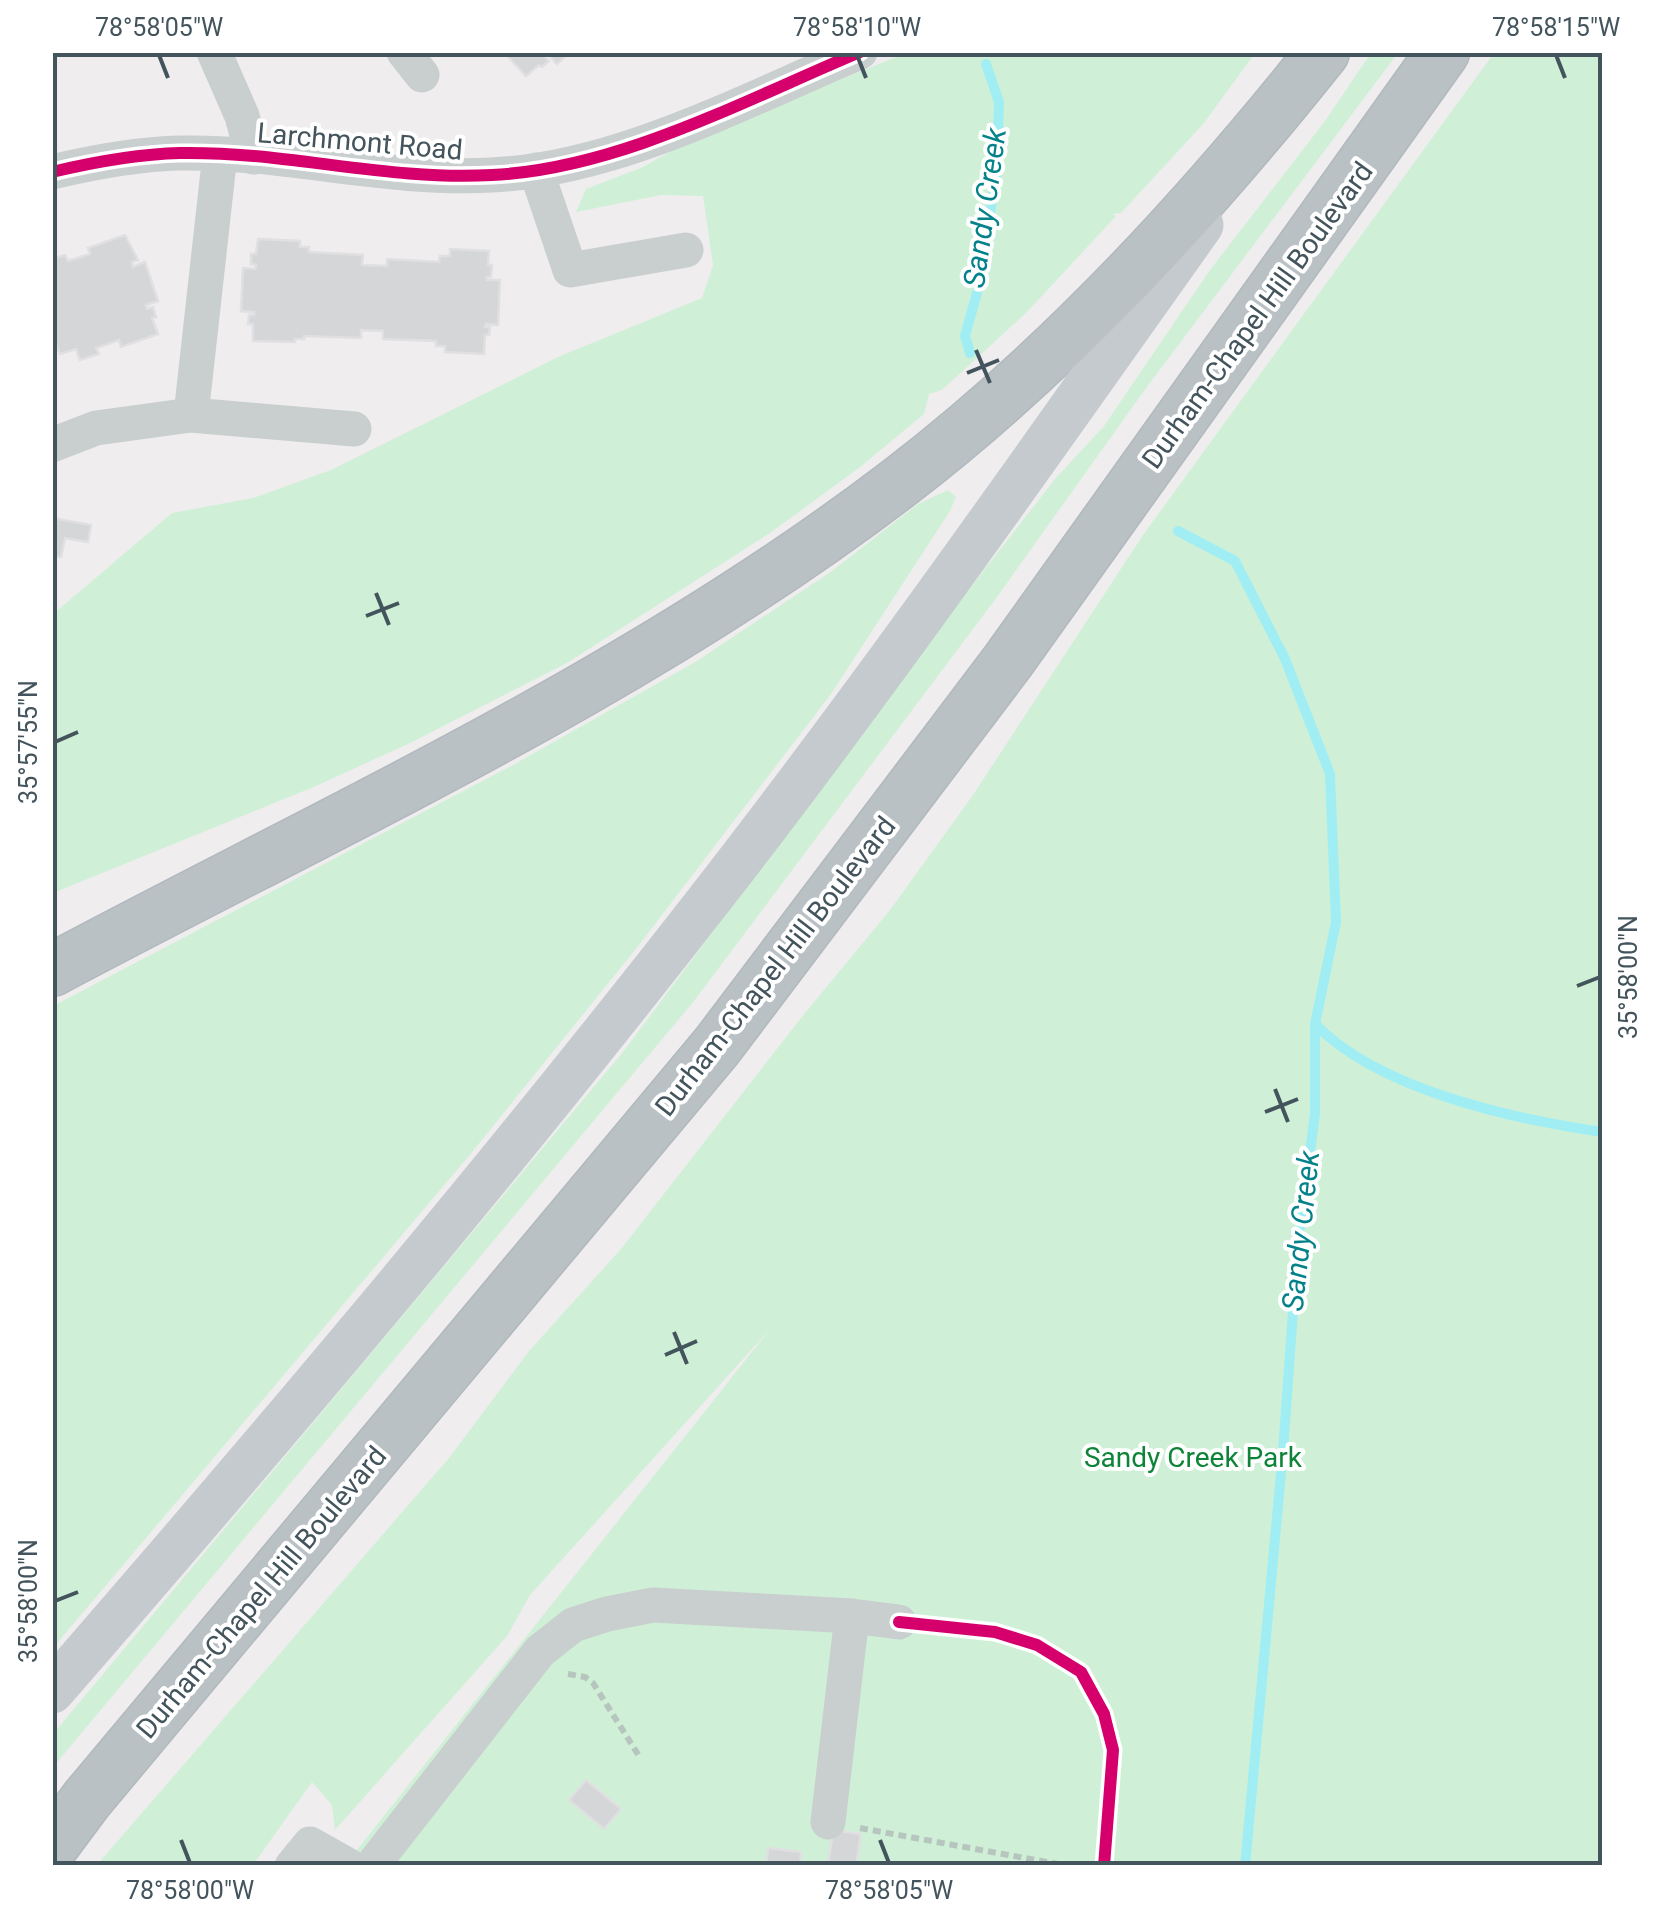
<svg xmlns="http://www.w3.org/2000/svg" width="1655" height="1918" viewBox="0 0 1655 1918" font-family="Roboto,sans-serif">
	<style>
		.green { fill: #cff0d7 }
		.lines { fill: none; stroke-linecap: round; stroke-linejoin: round }
		.stream { stroke: #a0eef3; stroke-width: 10 }
		.building { fill: #d5d6d8; stroke: #e0dfe1; stroke-width: 2.5 }
		.highway-casing { stroke: #b2b9be; stroke-width: 55 }
		.path { stroke: #b6c5be; stroke-width: 6; stroke-dasharray: 8 5; stroke-linecap: butt }
		.minor { stroke: #c9cecf; stroke-width: 35 }
		.major { stroke: #c4cacd; stroke-width: 45 }
		.highway { stroke: #b9c1c5; stroke-width: 52 }
		.cycleway-casing { stroke: #fff; stroke-width: 19 }
		.cycleway { stroke: #d6006c; stroke-width: 12 }
		.ticks { fill: none; stroke: #43545c; stroke-width: 4 }
		.labels { text-anchor: middle; stroke-width: 8; stroke-linejoin: round; paint-order: stroke }
		.street-label { font-size: 28px; fill: #43545c; stroke: #fff }
		.park-label { font-size: 28px; fill: #0d8437; stroke: #fff }
		.water-label { font-size: 30px; font-style: italic; fill: #04828a; stroke: #fff }
		.neatline { fill: none; stroke: #43545c; stroke-width: 4 }
		.ticks-label { font-size: 25px; text-anchor: middle; fill: #43545c }
	</style>
	<rect width="100%" height="100%" fill="#efedee"/>
	<path class="green" d="M 906,53 L 1255,53 L 1204,123 L 1121,213 L 1113,214 L 1116,216 L 1027,312 L 942,390 L 929,394 L 924,414 L 859,468 L 770,533 L 567,663 L 410,743 L 316,786 L 53,893 L 52,615 L 172,513 L 253,498 L 331,470 L 558,357 L 702,298 L 713,265 L 703,196 L 661,195 L 576,212 L 586,189 L 643,167 L 689,141 Z
		M 1371,53 L 1398,53 L 1146,388 L 997,597 L 694,1001 L 53,1767 L 53,1734 L 623,1052 L 956,606 L 1055,479 L 1104,426 L 1210,270 L 1325,121 Z
		M 1494,53 L 1602,53 L 1602,1865 L 345,1865 L 771,1328 L 530,1595 L 507,1636 L 335,1830 L 332,1805 L 312,1782 L 253,1865 L 96,1866 L 449,1458 L 529,1351 L 621,1249 L 801,1018 L 890,910 L 973,795 L 1143,535 Z
		M 948,490 L 956,497 L 950,511 L 831,694 L 639,945 L 473,1151 L 53,1648 L 53,1006 L 513,765 L 697,661 L 832,571 L 918,504 Z"/>
	<g class="lines">
		<path class="stream" d="M 970,353 L 965,336 L 977,293 L 997,170 L 999,102 L 986,64
			M 1178,531 L 1235,561 L 1285,659 L 1330,774 L 1336,922 L 1315,1024 L 1315,1114 L 1298,1241 L 1283,1451 L 1245,1866
			M 1315,1024 C 1379,1090 1513,1119 1602,1132"/>
	</g>
	<path class="building" d="M 504,52 L 570,52 L 557,64 L 548,54 L 545,57 L 549,61 L 542,67 L 539,65 L 526,76 Z
		M 125,235 L 138,260 L 132,262 L 133,267 L 145,262 L 158,301 L 146,305 L 147,309 L 153,307 L 156,317 L 152,318 L 158,334 L 121,347 L 119,340 L 96,348 L 99,354 L 80,360 L 76,349 L 60,354 L 56,344 L 52,345 L 52,259 L 65,255 L 68,261 L 90,254 L 88,248 Z
		M 258,239 L 300,241 L 300,247 L 309,247 L 309,252 L 363,255 L 362,265 L 387,266 L 387,259 L 439,262 L 440,256 L 450,256 L 450,249 L 489,251 L 488,265 L 492,265 L 491,277 L 487,277 L 487,280 L 500,280 L 498,325 L 486,324 L 485,327 L 490,327 L 489,335 L 485,335 L 484,354 L 445,352 L 445,346 L 436,346 L 436,341 L 383,339 L 383,331 L 361,330 L 361,338 L 304,336 L 304,339 L 295,339 L 295,342 L 253,341 L 253,324 L 248,324 L 249,315 L 254,315 L 254,312 L 241,311 L 243,268 L 255,269 L 256,265 L 251,264 L 251,254 L 256,254 Z
		M 52,518 L 91,525 L 88,542 L 65,538 L 61,557 L 52,556 Z
		M 586,1780 L 621,1809 L 604,1829 L 569,1800 Z
		M 833,1830 L 861,1834 L 856,1866 L 828,1866 Z
		M 768,1848 L 801,1852 L 800,1866 L 766,1866 Z"/>
	<g class="lines">
		<g class="highway-casing">
			<path id="highway" d="M 52,970 C 339,817 641,681 900,482 C 1059,360 1198,209 1323,52
				M 52,1846 L 87,1799 L 717,1046 L 1008,661 L 1443,52"/>
		</g>
		<path class="path" d="M 568,1674 L 585,1677 L 593,1683 L 639,1756
			M 860,1828 L 1069,1866"/>
		<path class="minor" d="M 214,52 L 242,116 L 253,157
			M 404,52 L 422,75
			M 536,170 L 570,270 L 686,250
			M 52,172 C 94,162 137,154 180,153 C 285,151 387,181 492,175 C 618,169 745,100 860,52
			M 191,415 L 220,154
			M 52,445 L 96,428 L 191,415 L 354,429
			M 828,1822 L 852,1616
			M 292,1866 L 310,1844 L 349,1866
			M 372,1866 L 540,1651 L 573,1625 L 607,1614 L 653,1605 L 852,1616 L 899,1622"/>
		<path class="major" d="M 52,1691 C 279,1430 503,1165 716,891 C 884,675 1042,449 1201,225"/>
		<use href="#highway" class="highway"/>
		<g class="cycleway-casing">
			<path id="cycleway" d="M 52,172 C 94,162 137,154 180,153 C 285,151 387,181 492,175 C 618,169 745,100 860,52
				M 899,1622 L 995,1632 L 1037,1645 L 1081,1672 L 1104,1714 L 1113,1750 L 1104,1866"/>
		</g>
		<use href="#cycleway" class="cycleway"/>
	</g>
	<path class="ticks" d="M 159,55 L 168,78M 857,55 L 866,78M 1556,55 L 1565,78M 976,350 L 990,383M 967,373 L 999,360M 376,593 L 389,625M 366,616 L 399,603M 55,742 L 78,732M 1577,986 L 1600,977M 1275,1089 L 1288,1122M 1265,1112 L 1298,1099M 674,1332 L 687,1364M 665,1355 L 697,1341M 55,1601 L 78,1592M 181,1840 L 190,1863M 880,1840 L 889,1863"/>
	<g class="labels">
		<g class="street-label">
			<text transform="translate(360 141) rotate(5)" y="10">Larchmont Road</text>
			<text transform="translate(1257 315) rotate(-54)" y="10">Durham-Chapel Hill Boulevard</text>
			<text transform="translate(775 966) rotate(-52)" y="10">Durham-Chapel Hill Boulevard</text>
			<text transform="translate(261 1592) rotate(-50)" y="10">Durham-Chapel Hill Boulevard</text>
		</g>
		<g class="park-label">
			<text x="1193" y="1467">Sandy Creek Park</text>
		</g>
		<g class="water-label">
			<text transform="translate(985 208) rotate(-82)" y="10">Sandy Creek</text>
			<text transform="translate(1301 1231) rotate(-84)" y="10">Sandy Creek</text>
		</g>
	</g>
	<rect width="1655" height="1918" fill="none" stroke="#ffffff" stroke-width="110"/>
	<rect x="55" y="55" width="1545" height="1808" class="neatline"/>
	<g class="ticks-label">
		<text x="159" y="36">78°58'05"W</text>
		<text x="857" y="36">78°58'10"W</text>
		<text x="1556" y="36">78°58'15"W</text>
		<text transform="translate(28 742) rotate(-90)" y="9">35°57'55"N</text>
		<text transform="translate(1628 977) rotate(-90)" y="9">35°58'00"N</text>
		<text transform="translate(28 1601) rotate(-90)" y="9">35°58'00"N</text>
		<text x="190" y="1899">78°58'00"W</text>
		<text x="889" y="1899">78°58'05"W</text>
	</g>
</svg>
